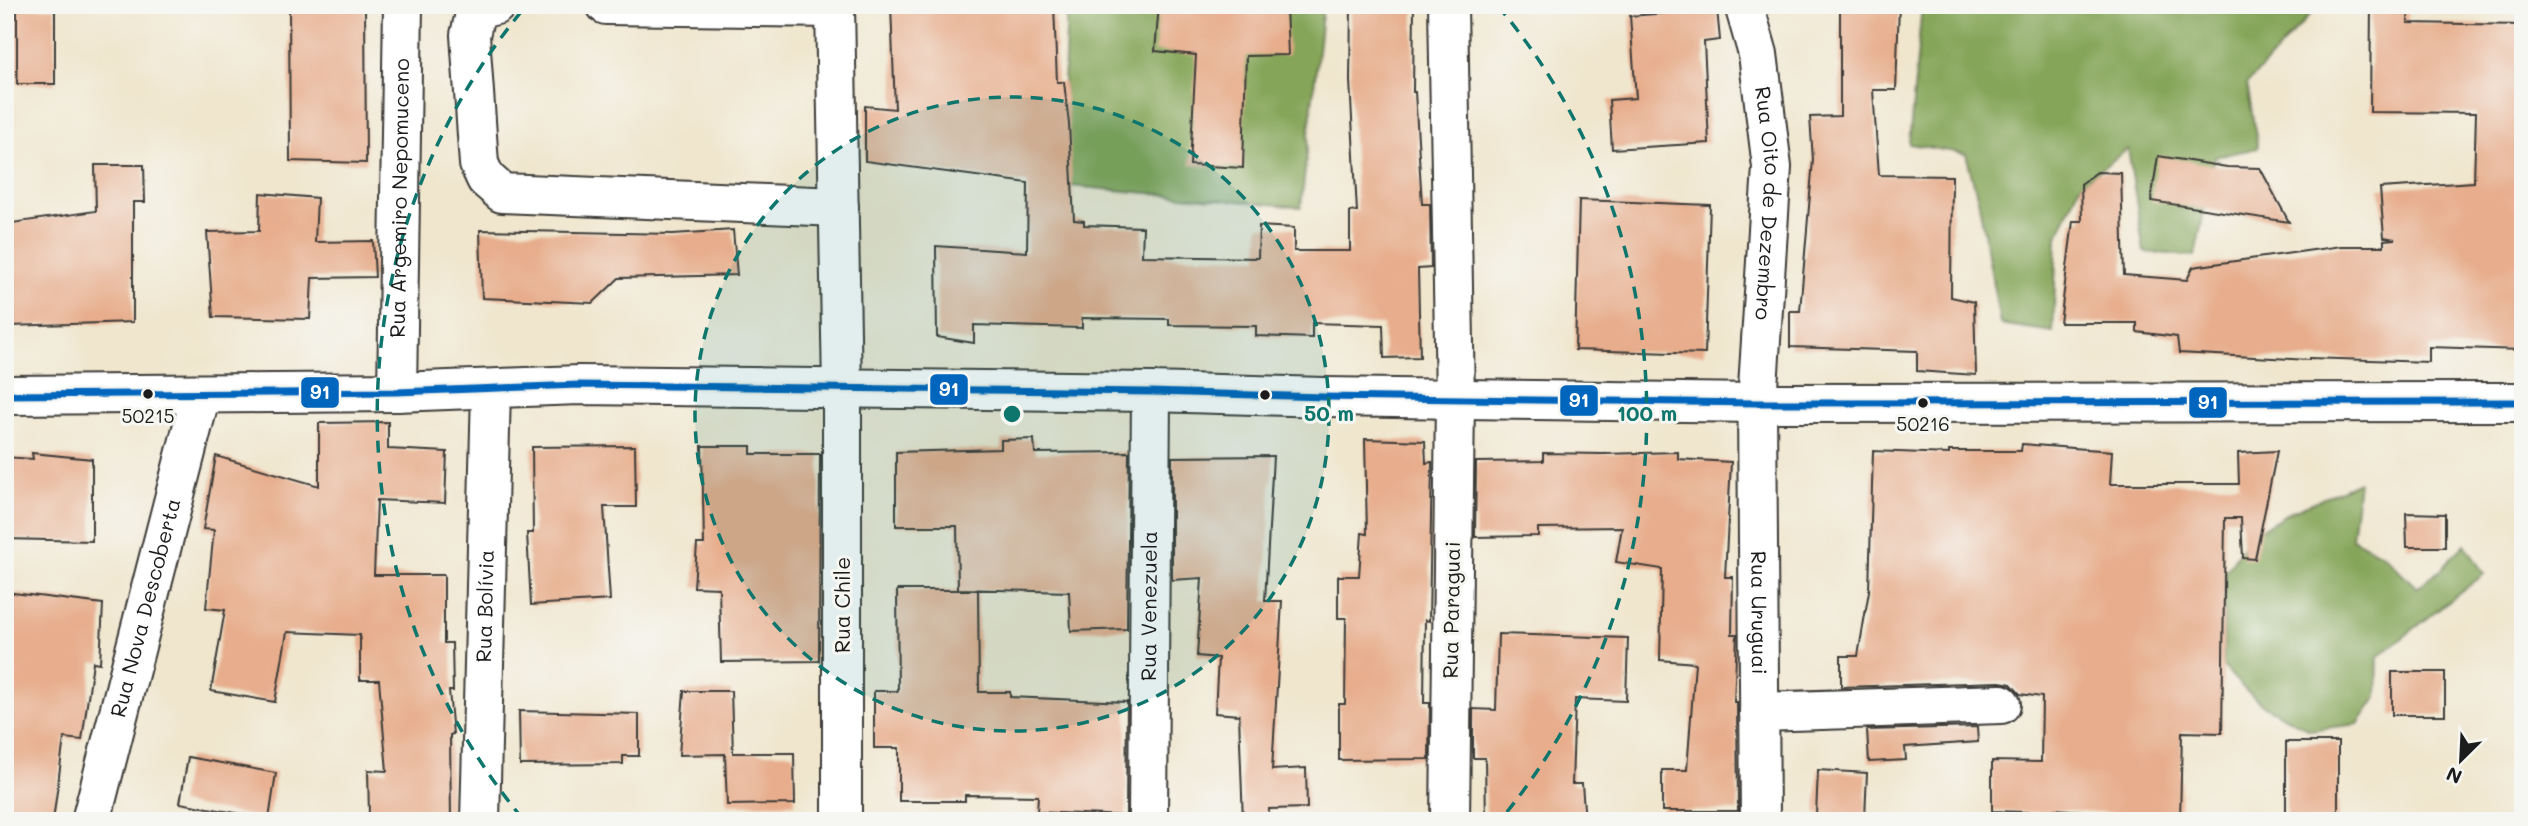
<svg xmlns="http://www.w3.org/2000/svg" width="2528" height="826" viewBox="0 0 2528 826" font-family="Mali,sans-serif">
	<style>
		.forest { fill: #85a559; stroke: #50603a; stroke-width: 2 }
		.building { fill: #e7ad8c }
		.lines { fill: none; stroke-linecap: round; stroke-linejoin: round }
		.minor-casing { stroke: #3c3a37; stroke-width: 42 }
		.major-casing { stroke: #3c3a37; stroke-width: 42 }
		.minor { stroke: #fff; stroke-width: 38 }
		.major { stroke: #fff; stroke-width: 38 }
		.bus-1-casing { stroke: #f6f6f2; stroke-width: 12 }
		.bus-1 { stroke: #0065bd; stroke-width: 7 }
		.ring { fill: none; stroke: #0f766e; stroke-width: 3.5; stroke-dasharray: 12 9 }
		.bus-dot { fill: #1c1c1c; stroke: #f6f6f2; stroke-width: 2.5 }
		.labels { text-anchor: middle; stroke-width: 6; stroke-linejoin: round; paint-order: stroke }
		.bus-label { font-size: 19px; fill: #1c1c1c; stroke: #f6f6f2 }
		.street-label { font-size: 21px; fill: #1c1c1c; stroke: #f6f6f2 }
		.centre { fill: #0f766e; stroke: #f6f6f2; stroke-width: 3.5 }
		.ring-label { font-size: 21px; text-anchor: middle; font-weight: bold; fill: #0f766e; stroke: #f6f6f2; stroke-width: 6; stroke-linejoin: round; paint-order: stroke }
		.line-badge { stroke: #f6f6f2; stroke-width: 2.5 }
		.badge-label { font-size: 19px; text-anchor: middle; font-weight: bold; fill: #fff }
	</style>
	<rect width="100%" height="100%" fill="#f6f6f2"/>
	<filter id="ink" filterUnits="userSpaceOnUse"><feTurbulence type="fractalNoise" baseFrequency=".0143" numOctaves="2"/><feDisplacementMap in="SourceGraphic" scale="14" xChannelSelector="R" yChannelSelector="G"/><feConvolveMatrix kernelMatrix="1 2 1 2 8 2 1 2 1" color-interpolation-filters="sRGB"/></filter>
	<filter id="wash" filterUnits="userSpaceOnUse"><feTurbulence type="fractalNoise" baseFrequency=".00686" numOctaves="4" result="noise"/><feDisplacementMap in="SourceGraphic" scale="28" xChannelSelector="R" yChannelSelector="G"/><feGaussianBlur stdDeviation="1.57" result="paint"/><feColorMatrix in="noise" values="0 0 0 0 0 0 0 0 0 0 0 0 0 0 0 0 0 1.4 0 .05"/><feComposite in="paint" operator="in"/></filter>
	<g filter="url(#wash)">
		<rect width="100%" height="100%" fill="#f0e6ce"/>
		<path class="forest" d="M 1067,5 L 1323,5 L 1301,207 L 1071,186 L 1064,82 Z
			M 1922,5 L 2319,5 L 2247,84 L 2258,148 L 2215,157 L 2195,256 L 2144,252 L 2128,149 L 2081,184 L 2057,237 L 2053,332 L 2000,324 L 1979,203 L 1966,154 L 1909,144 Z
			M 2359,482 L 2352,538 L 2385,556 L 2417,588 L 2440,570 L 2465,544 L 2484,574 L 2378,657 L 2377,697 L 2358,724 L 2310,730 L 2266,707 L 2246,691 L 2223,666 L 2225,573 L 2250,536 L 2286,514 Z"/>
		<g id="blocks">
			<path class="building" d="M 289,5 L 365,5 L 366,163 L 290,161 Z
				M 891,5 L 1054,5 L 1057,82 L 1064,82 L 1069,124 L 1074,220 L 1084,221 L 1084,225 L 1143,227 L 1142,256 L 1258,258 L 1259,226 L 1294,228 L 1294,251 L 1350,251 L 1350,211 L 1357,212 L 1350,81 L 1351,5 L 1414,5 L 1413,92 L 1415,92 L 1422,204 L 1430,204 L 1431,268 L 1418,269 L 1420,357 L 1384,358 L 1383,325 L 1312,323 L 1312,338 L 1256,336 L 1256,326 L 1169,325 L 1169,319 L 1082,318 L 1082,328 L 974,325 L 974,343 L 937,337 L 936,246 L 1027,252 L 1028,183 L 865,161 L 865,106 L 895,109 Z
				M 1159,5 L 1286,5 L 1288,55 L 1246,56 L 1243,168 L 1190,165 L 1196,55 L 1155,51 Z
				M 1840,5 L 1899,5 L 1896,90 L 1873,90 L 1879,175 L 1952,176 L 1951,297 L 1974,302 L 1976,375 L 1917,371 L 1917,351 L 1790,347 L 1790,311 L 1800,311 L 1813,160 L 1810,117 L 1840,116 Z
				M 2371,5 L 2409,5 L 2408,23 L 2523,25 L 2523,350 L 2429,347 L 2429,362 L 2309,358 L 2309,360 L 2179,353 L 2177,337 L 2137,332 L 2137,323 L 2060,323 L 2073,221 L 2082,221 L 2081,184 L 2097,172 L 2121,173 L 2124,275 L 2187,280 L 2193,267 L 2341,246 L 2384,246 L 2384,240 L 2395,239 L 2384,237 L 2380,188 L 2474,182 L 2476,113 L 2370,112 Z
				M 17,8 L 55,8 L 55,84 L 17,84 Z
				M 1717,9 L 1720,40 L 1704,42 L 1709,143 L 1612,149 L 1609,100 L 1636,98 L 1630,16 Z
				M 2158,156 L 2227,167 L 2260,168 L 2289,222 L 2151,201 Z
				M 95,165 L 144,165 L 145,202 L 133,202 L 133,322 L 9,326 L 5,288 L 5,224 L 96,211 Z
				M 260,193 L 317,198 L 315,242 L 373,241 L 375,277 L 312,278 L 310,319 L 213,317 L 207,232 L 259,231 Z
				M 1579,200 L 1710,205 L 1705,354 L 1575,350 Z
				M 480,230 L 673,234 L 733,230 L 737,275 L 619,278 L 593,303 L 482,298 Z
				M 388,422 L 388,449 L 447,452 L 445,503 L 377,500 L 374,575 L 444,575 L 444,643 L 452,643 L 453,691 L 449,691 L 453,734 L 450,735 L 451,820 L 416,820 L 416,815 L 369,815 L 368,770 L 387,771 L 379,680 L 360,680 L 360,635 L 287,632 L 275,702 L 211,691 L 225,610 L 206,608 L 214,530 L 203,529 L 216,456 L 319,486 L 319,423 Z
				M 1034,439 L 1035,453 L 1129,452 L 1127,629 L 1071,631 L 1069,592 L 958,589 L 957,526 L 896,526 L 896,452 L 1001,449 L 1001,440 Z
				M 1365,439 L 1425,441 L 1426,463 L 1432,462 L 1429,621 L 1425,620 L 1424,703 L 1430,703 L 1429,759 L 1339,760 L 1339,704 L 1345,704 L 1346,618 L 1338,618 L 1338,576 L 1359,576 L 1362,533 L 1367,534 Z
				M 2022,444 L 2112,451 L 2110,484 L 2239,484 L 2238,453 L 2277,451 L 2255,559 L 2243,558 L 2241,518 L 2225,518 L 2222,733 L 2182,732 L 2180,821 L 2124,821 L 2124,814 L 2055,809 L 2055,813 L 1992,811 L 1992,761 L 2041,762 L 2042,697 L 2020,694 L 2011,684 L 2000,682 L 1841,687 L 1841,656 L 1858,656 L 1869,591 L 1873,451 L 1949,454 L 1949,451 L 2021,451 Z
				M 635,446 L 636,507 L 604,507 L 610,600 L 531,605 L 527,533 L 533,533 L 532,447 Z
				M 702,446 L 751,446 L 751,454 L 820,454 L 819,661 L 721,662 L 719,588 L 694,587 L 697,544 L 704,544 Z
				M 1678,452 L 1678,459 L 1731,462 L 1725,577 L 1733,577 L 1732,634 L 1737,634 L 1734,702 L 1737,702 L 1738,811 L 1662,811 L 1662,770 L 1687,770 L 1695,663 L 1660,660 L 1662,569 L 1616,562 L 1622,527 L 1538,528 L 1538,536 L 1475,537 L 1476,462 L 1543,461 L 1543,453 L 1602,454 Z
				M 32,453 L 92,459 L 92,541 L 5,539 L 5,457 L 33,459 Z
				M 1273,456 L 1265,601 L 1282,601 L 1272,770 L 1306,768 L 1307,808 L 1269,809 L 1268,821 L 1243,821 L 1239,715 L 1215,713 L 1218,658 L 1197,656 L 1202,578 L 1172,580 L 1172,457 Z
				M 2406,513 L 2445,514 L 2445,547 L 2407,547 Z
				M 897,590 L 978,590 L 979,692 L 1010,692 L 1010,697 L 1127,702 L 1126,816 L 1037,812 L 1038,796 L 965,795 L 965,801 L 899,801 L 899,748 L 874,748 L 874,691 L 898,691 Z
				M 5,592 L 103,604 L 100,663 L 93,662 L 82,740 L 64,738 L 53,821 L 5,821 Z
				M 1498,634 L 1628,638 L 1626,701 L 1575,699 L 1572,784 L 1582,784 L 1585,821 L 1486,821 L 1485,758 L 1473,758 L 1473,709 L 1496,710 Z
				M 2392,672 L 2445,672 L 2445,715 L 2392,715 Z
				M 684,691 L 731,691 L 733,753 L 794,753 L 795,804 L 727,805 L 725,754 L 679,755 Z
				M 519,711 L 639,714 L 639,756 L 623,756 L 623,764 L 520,765 Z
				M 1977,727 L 1978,742 L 1905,747 L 1906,760 L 1869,762 L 1867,730 Z
				M 2286,742 L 2338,742 L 2338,821 L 2286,821 Z
				M 188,757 L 276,773 L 269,819 L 180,803 Z
				M 1818,770 L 1867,773 L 1865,818 L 1816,815 Z"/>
		</g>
	</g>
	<g filter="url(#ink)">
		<use href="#blocks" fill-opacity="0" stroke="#3c3a37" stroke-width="2"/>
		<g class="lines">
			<g class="minor-casing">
				<g id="minor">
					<path d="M 496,5 L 476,10 L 470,35 L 479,164 L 486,179 L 502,193 L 839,207"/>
					<path d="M 606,5 L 836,8"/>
					<path d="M 835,5 L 842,389 L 842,821"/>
					<path d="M 1448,5 L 1455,399 L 1450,821"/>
					<path id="s1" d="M 1744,5 L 1758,54 L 1772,167 L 1757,403 L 1760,821"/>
					<path id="s2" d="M 397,392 L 403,5"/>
					<path d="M 1759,712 L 2001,704"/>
					<path id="s3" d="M 91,821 L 201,394"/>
					<path id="s4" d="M 480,821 L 491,390"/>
					<path id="s5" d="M 1148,821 L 1151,392"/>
				</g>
			</g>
			<g class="major-casing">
				<path id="major" d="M 5,395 L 397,392 L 579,385 L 1151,392 L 1325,397 L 1757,403 L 2523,402"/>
			</g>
			<use href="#minor" class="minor"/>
			<use href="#major" class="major"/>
			<g class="bus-1-casing">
				<path id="bus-1" d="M 5,395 L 397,392 L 579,385 L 1151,392 L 1325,397 L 1757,403 L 2523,402"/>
			</g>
			<use href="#bus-1" class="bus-1"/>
		</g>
	</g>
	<circle cx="1012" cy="414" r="317" fill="#0f766e" fill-opacity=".12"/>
	<g class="ring">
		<circle cx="1012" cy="414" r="317"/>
		<path d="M522 818A635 635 0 0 1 526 6M1498 6A635 635 0 0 1 1502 818"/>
	</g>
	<g class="bus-dot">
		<circle cx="148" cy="394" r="6"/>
		<circle cx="1265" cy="395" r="6"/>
		<circle cx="1923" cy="403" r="6"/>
	</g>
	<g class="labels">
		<g class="bus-label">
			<text x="148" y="423">50215</text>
			<text x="1923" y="431">50216</text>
		</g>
		<g class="street-label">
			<text dy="7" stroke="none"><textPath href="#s2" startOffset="194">Rua Argemiro Nepomuceno</textPath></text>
			<text dy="7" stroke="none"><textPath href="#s1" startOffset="201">Rua Oito de Dezembro</textPath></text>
			<text dy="7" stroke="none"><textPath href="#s4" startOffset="215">Rua Bolívia</textPath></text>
			<text transform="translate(843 605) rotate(-90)" y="7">Rua Chile</text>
			<text dy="7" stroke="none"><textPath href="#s5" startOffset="215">Rua Venezuela</textPath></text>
			<text dy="7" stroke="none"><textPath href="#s3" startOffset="220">Rua Nova Descoberta</textPath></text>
			<text transform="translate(1452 610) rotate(-89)" y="7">Rua Paraguai</text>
			<text dy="7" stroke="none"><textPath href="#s1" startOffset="611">Rua Uruguai</textPath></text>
		</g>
	</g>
	<circle cx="1012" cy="414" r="10" class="centre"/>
	<g class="ring-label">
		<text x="1329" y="421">50 m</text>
		<text x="1647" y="421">100 m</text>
	</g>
	<g class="line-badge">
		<rect x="929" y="373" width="40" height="33" rx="7" fill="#0065bd"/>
		<rect x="300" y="376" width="40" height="33" rx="7" fill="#0065bd"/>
		<rect x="1559" y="384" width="40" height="33" rx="7" fill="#0065bd"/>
		<rect x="2188" y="386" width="40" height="33" rx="7" fill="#0065bd"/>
	</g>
	<g class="badge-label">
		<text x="949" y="396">91</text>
		<text x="320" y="399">91</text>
		<text x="1579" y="407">91</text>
		<text x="2208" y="409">91</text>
	</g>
	<rect width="2528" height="826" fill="none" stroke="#f6f6f2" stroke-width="28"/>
	<g transform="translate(2461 760) rotate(204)" stroke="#f6f6f2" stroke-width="5" paint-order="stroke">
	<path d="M0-5L12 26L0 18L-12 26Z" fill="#1c1c1c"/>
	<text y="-10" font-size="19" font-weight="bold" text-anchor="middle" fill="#1c1c1c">N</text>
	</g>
</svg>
